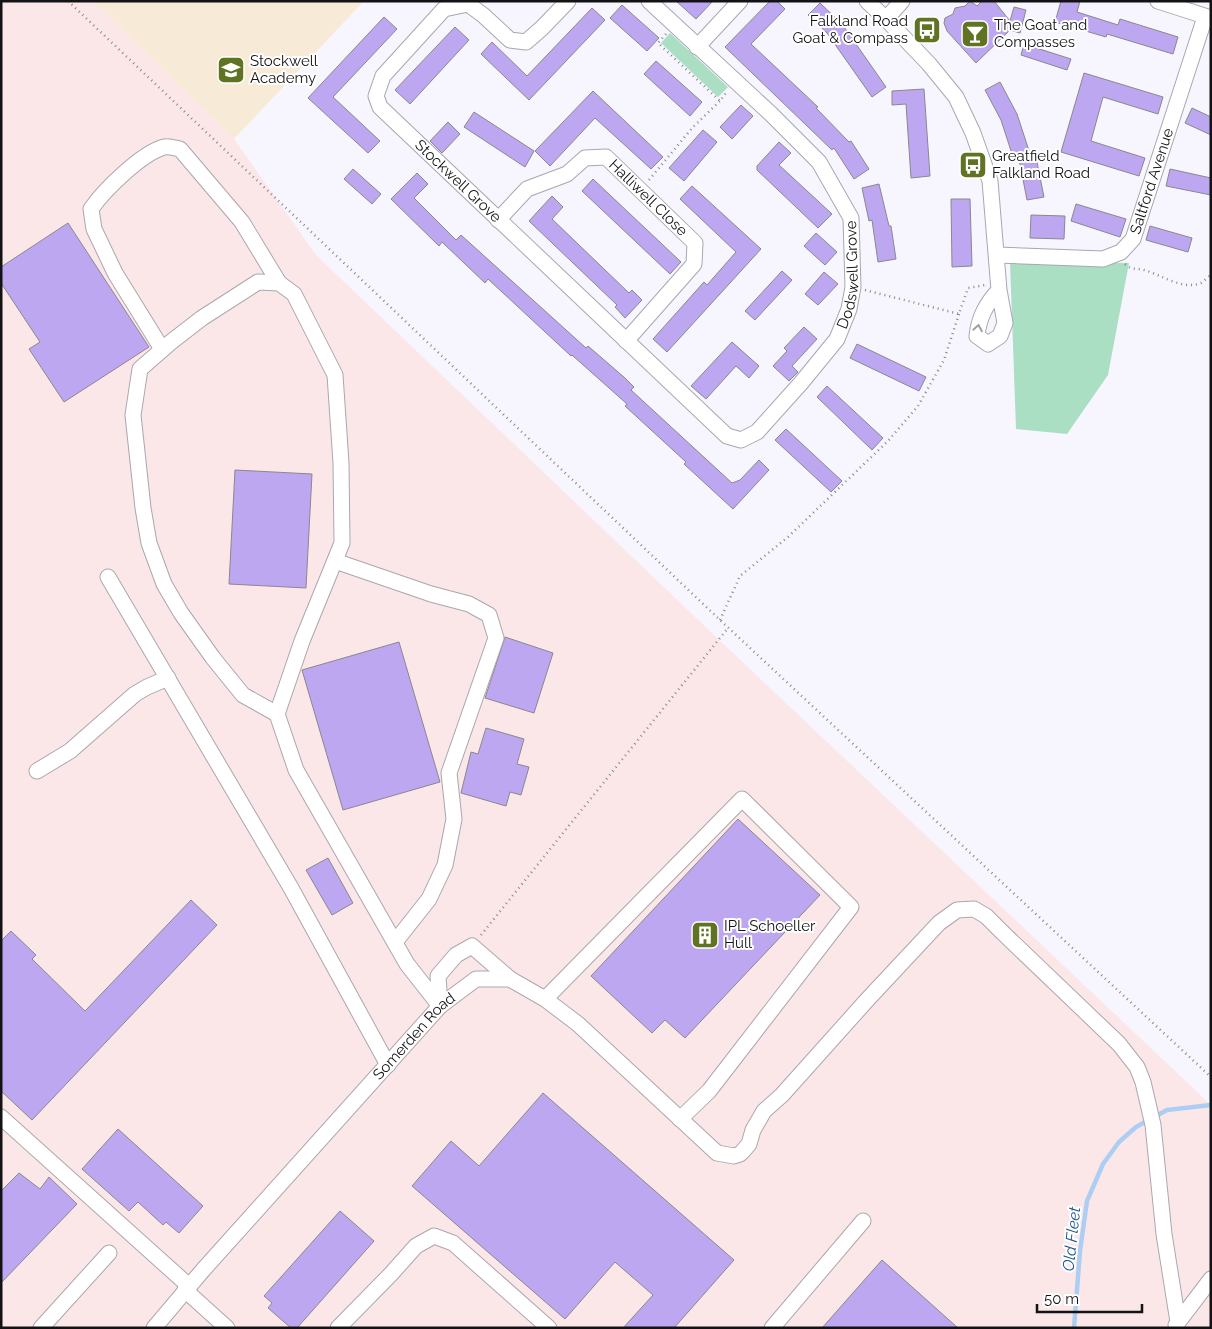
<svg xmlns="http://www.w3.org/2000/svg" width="1212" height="1329" viewBox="0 0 1212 1329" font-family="Raleway,sans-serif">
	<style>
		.industrial { fill: #fce7e8 }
		.education { fill: #f7ebd7 }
		.green { fill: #abdfc3 }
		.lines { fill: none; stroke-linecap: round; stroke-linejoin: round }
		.stream { stroke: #adcef3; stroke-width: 4.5 }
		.building { fill: #bea7f1; stroke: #89878f }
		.minor-casing { stroke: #a9a7af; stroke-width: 17 }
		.path { stroke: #89888e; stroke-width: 2.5; stroke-dasharray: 1 4; stroke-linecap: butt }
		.minor { stroke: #fff; stroke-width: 15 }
		.oneway { stroke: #a1a0a1 }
		.labels { text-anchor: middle; stroke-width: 4; stroke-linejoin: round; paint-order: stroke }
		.poi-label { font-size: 15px; fill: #131215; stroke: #fff; text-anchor: start }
		.street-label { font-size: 15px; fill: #131215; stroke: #fff }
		.water-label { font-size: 16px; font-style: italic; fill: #1c558d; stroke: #fff }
	</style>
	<rect width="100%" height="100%" fill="#f7f5fe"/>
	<path class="industrial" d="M 1,1 L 93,1 L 234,139 L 316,255 L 715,636 L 1211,1105 L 1211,1328 L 1,1328 Z"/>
	<path class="education" d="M 93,1 L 364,1 L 234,139 Z"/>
	<path class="green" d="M 670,33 L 728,87 L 718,97 L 661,43 Z
		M 1010,262 L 1129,263 L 1108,375 L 1067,434 L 1016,429 Z"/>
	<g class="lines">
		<path class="stream" d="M 1074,1328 L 1080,1251 L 1087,1201 L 1103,1164 L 1119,1142 L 1136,1127 L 1167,1110 L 1211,1105"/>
	</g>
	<path class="building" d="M 676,1 L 713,1 L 696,19 Z
		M 770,1 L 777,1 L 785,9 L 751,44 L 818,107 L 816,108 L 849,142 L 851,141 L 869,169 L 854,179 L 834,148 L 832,150 L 725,47 Z
		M 970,1 L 977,6 L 982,1 L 994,1 L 1010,21 L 1014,7 L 1026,10 L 1020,33 L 1010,30 L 976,63 L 947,31 L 944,23 L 945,18 L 953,14 L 955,8 L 965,6 Z
		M 1061,1 L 1080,1 L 1077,12 L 1118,25 L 1120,19 L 1178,37 L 1173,54 L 1107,34 L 1106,37 L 1055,22 Z
		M 820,3 L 842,24 L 886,87 L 872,97 L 827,33 L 808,15 Z
		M 622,5 L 659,38 L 647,51 L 610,18 Z
		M 592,8 L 605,20 L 529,100 L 481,54 L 492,42 L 527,76 Z
		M 384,17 L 397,29 L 333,97 L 380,141 L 368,153 L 308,98 Z
		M 455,27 L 469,40 L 410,104 L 395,90 Z
		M 1024,44 L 1071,59 L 1067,70 L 1021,55 Z
		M 656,61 L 702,102 L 690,116 L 644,74 Z
		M 1084,73 L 1163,97 L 1158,114 L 1103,97 L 1091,141 L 1145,158 L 1139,176 L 1061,152 Z
		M 1000,82 L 1017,114 L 1033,163 L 1037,162 L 1044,197 L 1027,200 L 1019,159 L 1014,160 L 1001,120 L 985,90 Z
		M 924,89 L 930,176 L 911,178 L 906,104 L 892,105 L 892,91 Z
		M 593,91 L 663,157 L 651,169 L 595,118 L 550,166 L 535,151 Z
		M 741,105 L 753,116 L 732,139 L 720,127 Z
		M 1192,108 L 1211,117 L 1211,135 L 1185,123 Z
		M 474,112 L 534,151 L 525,167 L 464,127 Z
		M 448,122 L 460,134 L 442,153 L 430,141 Z
		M 703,130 L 717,142 L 684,181 L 669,168 Z
		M 779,142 L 791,153 L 779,165 L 832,214 L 818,228 L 757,170 L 757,166 Z
		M 353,169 L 381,194 L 372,204 L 344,179 Z
		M 1170,169 L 1211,178 L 1211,195 L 1166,186 Z
		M 417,173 L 428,184 L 414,198 L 456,240 L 461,235 L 586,348 L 588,346 L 625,378 L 634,387 L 631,390 L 732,483 L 740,480 L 759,460 L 769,470 L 733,509 L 684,464 L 686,462 L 625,406 L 627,404 L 572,355 L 571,356 L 488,279 L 485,283 L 442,242 L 439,246 L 391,199 Z
		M 593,179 L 681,262 L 670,274 L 582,191 Z
		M 879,184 L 889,226 L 891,226 L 896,259 L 878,262 L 872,220 L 869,221 L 862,188 Z
		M 692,186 L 761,249 L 667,352 L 653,339 L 704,282 L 707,285 L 736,252 L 680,199 Z
		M 552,196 L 563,207 L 552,219 L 629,293 L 632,290 L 642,300 L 625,318 L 615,307 L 617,305 L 529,221 Z
		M 951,199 L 970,199 L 972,266 L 952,267 Z
		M 1076,204 L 1126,219 L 1120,237 L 1071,221 Z
		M 1031,215 L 1065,216 L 1064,239 L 1030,238 Z
		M 68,223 L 149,347 L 64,402 L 29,349 L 40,342 L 1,283 L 1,267 Z
		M 1150,226 L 1192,238 L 1188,252 L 1146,240 Z
		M 816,233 L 837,252 L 825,265 L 804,246 Z
		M 782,271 L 792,280 L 755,320 L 745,311 Z
		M 824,272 L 838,284 L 818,305 L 805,294 Z
		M 804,327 L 817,339 L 792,366 L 798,372 L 789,381 L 773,366 L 787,351 L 784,348 Z
		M 732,342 L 759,366 L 749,378 L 736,366 L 706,399 L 691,386 Z
		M 857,344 L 926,377 L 919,391 L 850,358 Z
		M 827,386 L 883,438 L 872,450 L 817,397 Z
		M 786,429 L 842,481 L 831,492 L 775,440 Z
		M 235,470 L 312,474 L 306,588 L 229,584 Z
		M 505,637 L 553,653 L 534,713 L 485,698 Z
		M 399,642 L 440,782 L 343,810 L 302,670 Z
		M 486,728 L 524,739 L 517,764 L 529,767 L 521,795 L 510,792 L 506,806 L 461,793 L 471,752 L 478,754 Z
		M 738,819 L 820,895 L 685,1038 L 665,1020 L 652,1033 L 591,976 Z
		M 328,858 L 353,903 L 332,915 L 306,870 Z
		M 191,900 L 217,925 L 32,1120 L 1,1091 L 1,941 L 11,931 L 36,955 L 32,959 L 85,1011 Z
		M 543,1093 L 734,1260 L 674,1328 L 623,1328 L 653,1295 L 615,1262 L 565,1319 L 412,1186 L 451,1141 L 479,1166 Z
		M 118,1129 L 203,1206 L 179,1233 L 166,1222 L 163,1225 L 138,1202 L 129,1211 L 82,1169 Z
		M 19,1173 L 40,1189 L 49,1177 L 77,1204 L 1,1283 L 1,1191 Z
		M 340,1211 L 374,1241 L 297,1328 L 291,1328 L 268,1308 L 272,1303 L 264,1296 Z
		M 882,1260 L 958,1328 L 822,1328 Z"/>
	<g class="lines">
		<g class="minor-casing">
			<g id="minor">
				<path id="s1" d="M 568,1 L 542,28 L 526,42 L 510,40 L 483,15 L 468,4 L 444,9 L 383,76 L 376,96 L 380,107 L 727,436 L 741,440 L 757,432 L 801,383 L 837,339 L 849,309 L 853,287 L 851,218 L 819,162 L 771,114 L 649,1"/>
				<path d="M 867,1 L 886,19 L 929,64 L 956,97 L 973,133 L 990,181 L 999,290 L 1005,323 L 1000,336 L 988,344 L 977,336 C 979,317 986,304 999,290"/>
				<path d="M 1158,1 L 1211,18"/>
				<path d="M 886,19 L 902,1"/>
				<path d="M 697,47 L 740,1"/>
				<path id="s2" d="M 498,220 L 527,189 L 567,174 L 585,158 L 606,157 L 695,243 L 694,264 L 626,341"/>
				<path id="s3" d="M 997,255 L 1103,259 L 1121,252 L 1133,239 L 1205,17"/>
				<path d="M 162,349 L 115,273 L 94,229 L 91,209 C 104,190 142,153 164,147 C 169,146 175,148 180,149 L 242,222 L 279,283"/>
				<path d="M 335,561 L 431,594 L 469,604 L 489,615 L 496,638 L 449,773 L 454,819 L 445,865 L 429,899 L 395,942"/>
				<path d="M 108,577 L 291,888 L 388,1065"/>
				<path d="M 277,714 L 243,695 L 213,658 L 181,613 L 164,584 L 149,543 L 143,508 L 133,415 L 140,369 L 171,342 L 202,318 L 258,282 L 279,283 L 294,294 L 335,375 L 341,463 L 342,543 L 302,641 L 277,714 L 296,770 L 407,964 L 440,1006"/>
				<path d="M 37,771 L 70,751 L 135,694 L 147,687 L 168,678"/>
				<path d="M 545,999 L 742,799 L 851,907 L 709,1091 L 680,1119"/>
				<path d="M 440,1006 L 438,976 L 456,955 L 472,946 L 510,979"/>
				<path d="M 1,1117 L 189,1286"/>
				<path d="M 185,1290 L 227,1328"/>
				<path d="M 1176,1325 L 1211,1279"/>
				<path d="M 41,1328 L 109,1253"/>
				<path id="s4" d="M 154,1328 L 203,1270 L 440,1006 L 476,979 L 510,979 L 545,999 L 578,1024 L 717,1153 L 734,1156 L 740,1154 L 743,1151 L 749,1144 L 753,1130 L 764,1111 L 782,1095 L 867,1000 L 939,923 L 957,910 L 974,909 L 986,916 L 1002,932 L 1119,1044 L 1137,1067 L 1143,1082 L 1153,1125 L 1164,1234 L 1178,1322"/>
				<path d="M 338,1328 L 391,1274 L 416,1246 L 434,1236 L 453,1243 L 549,1328"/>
				<path d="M 772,1328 L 863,1221"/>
			</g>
		</g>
		<path class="path" d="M 68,1 L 720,620 L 1211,1077
			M 666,34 L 658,43 L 720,101 L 726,93
			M 649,180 L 693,127 L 720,101
			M 1125,264 C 1131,270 1136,268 1144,270 C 1160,274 1183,291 1201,283 C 1204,281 1208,277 1211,275
			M 865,290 L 959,314 L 968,288 L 985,285
			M 720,620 L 740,576 L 788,537 L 888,441 L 918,406 L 944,360 L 959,314
			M 481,935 L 728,628"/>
		<use href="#minor" class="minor"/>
	</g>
	<defs><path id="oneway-chevron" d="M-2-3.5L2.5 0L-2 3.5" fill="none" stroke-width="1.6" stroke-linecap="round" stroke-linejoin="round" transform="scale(1.25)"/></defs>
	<use class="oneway" href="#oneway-chevron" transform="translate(978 328) rotate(-80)"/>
	<defs>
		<g id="bus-square" transform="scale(1.4375)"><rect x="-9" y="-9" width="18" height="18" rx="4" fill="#5f7322" stroke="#fff"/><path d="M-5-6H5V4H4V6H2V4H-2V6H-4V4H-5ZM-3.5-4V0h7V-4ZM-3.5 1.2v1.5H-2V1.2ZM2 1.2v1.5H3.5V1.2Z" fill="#fff"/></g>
		<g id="bar-square" transform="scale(1.4375)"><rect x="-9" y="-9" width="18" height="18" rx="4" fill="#5f7322" stroke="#fff"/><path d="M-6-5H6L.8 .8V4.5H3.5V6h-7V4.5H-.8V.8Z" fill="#fff"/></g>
		<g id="school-square" transform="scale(1.4375)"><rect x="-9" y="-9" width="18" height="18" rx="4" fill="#5f7322" stroke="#fff"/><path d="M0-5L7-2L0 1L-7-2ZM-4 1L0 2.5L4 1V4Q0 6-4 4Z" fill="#fff"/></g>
		<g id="building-square" transform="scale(1.4375)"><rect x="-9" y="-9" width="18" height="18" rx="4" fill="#5f7322" stroke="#fff"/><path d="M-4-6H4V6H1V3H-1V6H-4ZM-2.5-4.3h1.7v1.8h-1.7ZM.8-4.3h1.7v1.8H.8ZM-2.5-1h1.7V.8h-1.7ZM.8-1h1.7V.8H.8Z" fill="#fff"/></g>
	</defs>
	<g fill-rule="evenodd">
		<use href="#bus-square" x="927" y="30"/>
		<use href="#bar-square" x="975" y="34"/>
		<use href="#school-square" x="231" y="70"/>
		<use href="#bus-square" x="973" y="165"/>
		<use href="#building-square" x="705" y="935"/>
	</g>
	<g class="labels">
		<g class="poi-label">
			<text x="908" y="26" text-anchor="end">Falkland Road<tspan x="908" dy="17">Goat &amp; Compass</tspan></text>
			<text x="994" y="30">The Goat and<tspan x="994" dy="17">Compasses</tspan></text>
			<text x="250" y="66">Stockwell<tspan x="250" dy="17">Academy</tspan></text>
			<text x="992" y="161">Greatfield<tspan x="992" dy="17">Falkland Road</tspan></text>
			<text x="724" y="931">IPL Schoeller<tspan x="724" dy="17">Hull</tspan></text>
		</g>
		<g class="street-label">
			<text dy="5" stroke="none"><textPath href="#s1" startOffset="386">Stockwell Grove</textPath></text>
			<text dy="5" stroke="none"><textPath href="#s3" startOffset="204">Saltford Avenue</textPath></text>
			<text dy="5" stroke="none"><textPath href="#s2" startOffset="189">Halliwell Close</textPath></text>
			<text dy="5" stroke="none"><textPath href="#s1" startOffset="978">Dodswell Grove</textPath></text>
			<text dy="5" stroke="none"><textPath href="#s4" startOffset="391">Somerden Road</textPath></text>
		</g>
		<g class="water-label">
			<text transform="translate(1071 1239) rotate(-84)" y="6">Old Fleet</text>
		</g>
	</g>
	<rect width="1212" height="1329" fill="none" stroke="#131215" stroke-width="5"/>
	<path d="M1037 1304v8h105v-8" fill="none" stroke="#131215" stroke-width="2.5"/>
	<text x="1044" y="1304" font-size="15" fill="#131215" stroke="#ffffff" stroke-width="4" paint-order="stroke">50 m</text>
</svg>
